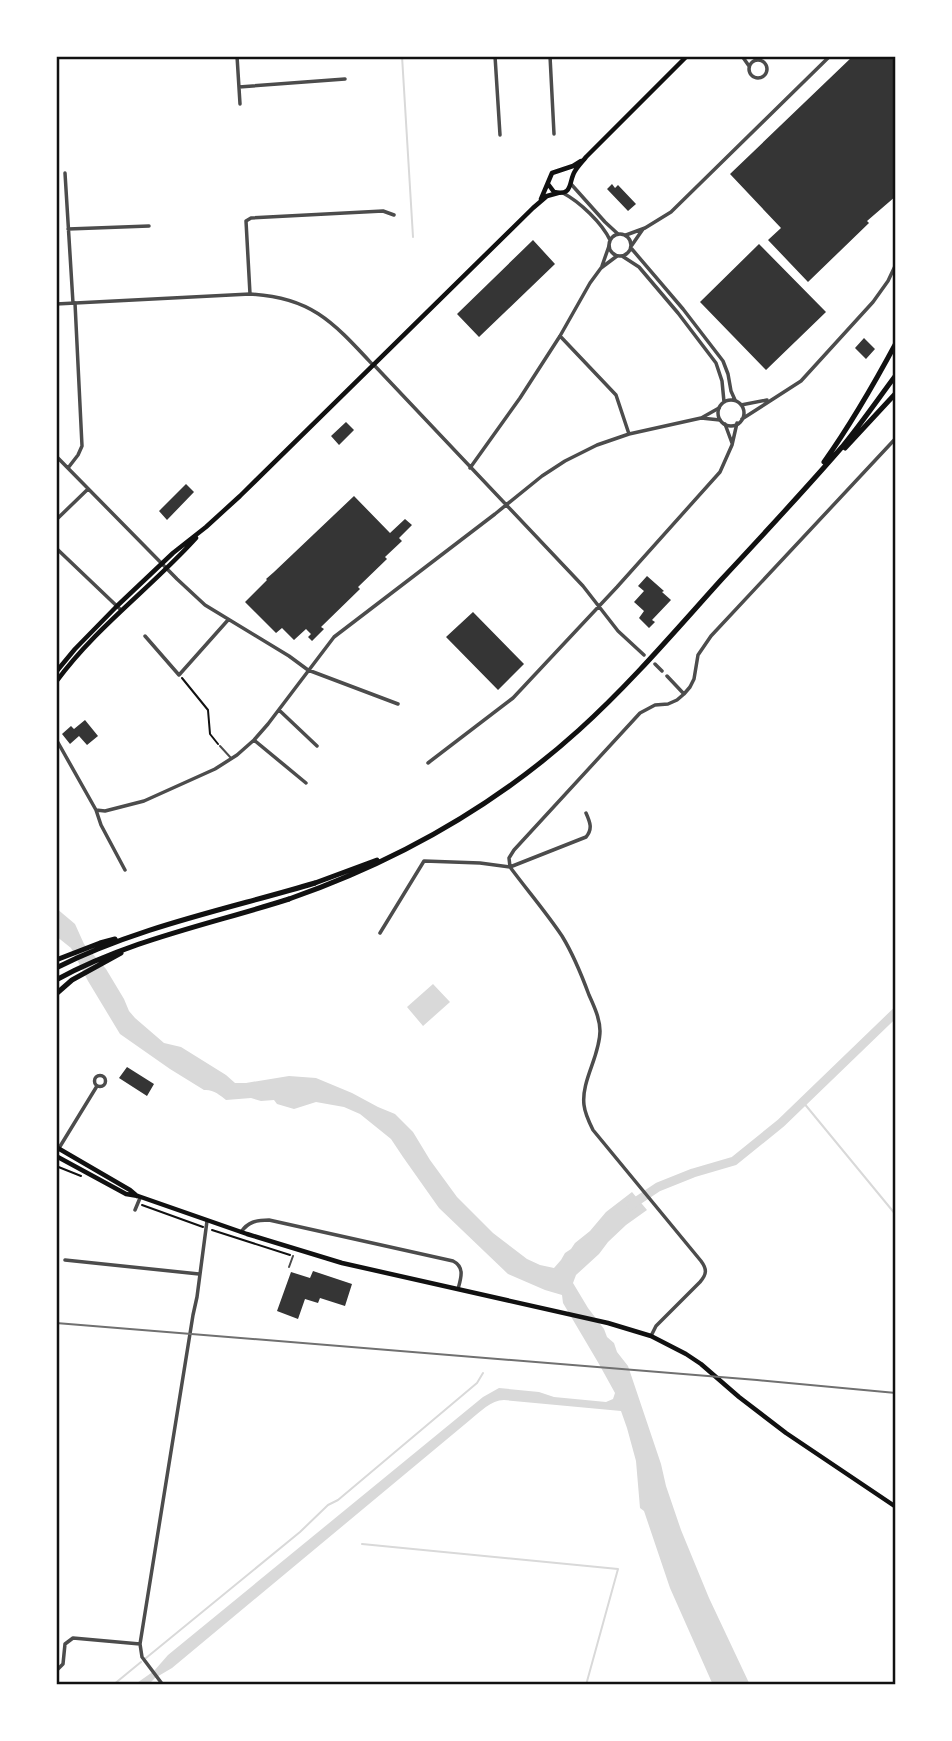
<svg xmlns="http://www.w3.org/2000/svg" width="952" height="1741" viewBox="0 0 952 1741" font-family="Barlow,sans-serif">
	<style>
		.water { fill: #d9d9d9 }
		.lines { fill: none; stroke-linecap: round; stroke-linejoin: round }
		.stream { stroke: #d9d9d9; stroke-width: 2 }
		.river { stroke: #d9d9d9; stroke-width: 9 }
		.building { fill: #353535 }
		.path { stroke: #111; stroke-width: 2 }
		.service { stroke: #4c4c4c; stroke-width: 2 }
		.minor { stroke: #4c4c4c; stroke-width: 3.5 }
		.tertiary { stroke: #4c4c4c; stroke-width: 3.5 }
		.secondary { stroke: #111; stroke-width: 4.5 }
		.primary { stroke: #111; stroke-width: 5 }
		.trunk { stroke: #111; stroke-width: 5 }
		.rail { stroke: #707070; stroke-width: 2 }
		.neatline { fill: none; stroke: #111; stroke-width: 2.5 }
	</style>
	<rect width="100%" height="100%" fill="#fff"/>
	<path class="water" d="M 56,908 L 75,924 L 84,944 L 106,969 L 124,999 L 129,1011 L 135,1018 L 164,1043 L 181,1047 L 226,1075 L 235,1083 L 246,1083 L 289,1076 L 316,1078 L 352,1093 L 378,1107 L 395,1114 L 413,1132 L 430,1160 L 457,1197 L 493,1233 L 527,1259 L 540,1265 L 554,1268 L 561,1260 L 565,1253 L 571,1249 L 575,1243 L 590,1231 L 606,1212 L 632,1192 L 647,1210 L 626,1225 L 608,1242 L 599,1254 L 576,1275 L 573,1283 L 588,1308 L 604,1329 L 607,1337 L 614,1343 L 617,1352 L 628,1366 L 661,1464 L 666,1486 L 681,1530 L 709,1598 L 750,1685 L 713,1685 L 670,1588 L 644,1511 L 640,1508 L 636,1461 L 627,1428 L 621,1411 L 504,1400 C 491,1400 480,1412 470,1420 L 172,1668 L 155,1678 L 148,1685 L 134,1685 L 154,1671 L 168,1655 L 483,1397 L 499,1388 L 539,1392 L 554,1397 L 606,1402 L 613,1399 L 615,1393 L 599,1364 L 563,1303 L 562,1295 L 545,1290 L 508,1274 L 439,1208 L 403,1157 L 391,1139 L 360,1114 L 344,1107 L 316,1102 L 294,1109 L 277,1104 L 274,1100 L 261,1101 L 251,1098 L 226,1100 C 220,1095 213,1089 204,1090 L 170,1069 L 120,1034 L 88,981 L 71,948 L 56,936 Z
		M 433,984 L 450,1002 L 423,1026 L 407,1007 Z"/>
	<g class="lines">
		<path class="stream" d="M 402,56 L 413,237
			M 803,1102 L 896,1215
			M 362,1544 L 618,1569 L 586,1685
			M 146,1658 L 300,1532 L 328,1505 L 338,1500 L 477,1383 L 483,1373
			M 113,1685 L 141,1662"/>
		<path class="river" d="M 631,1205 L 658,1187 L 693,1173 L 734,1161 L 781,1123 L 896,1012"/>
	</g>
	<path class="building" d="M 853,56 L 896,56 L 896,196 L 867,221 L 869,223 L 808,282 L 768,240 L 781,228 L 730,174 Z
		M 612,184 L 615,188 L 618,185 L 636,204 L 628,211 L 607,189 Z
		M 533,240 L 555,264 L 479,337 L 457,314 Z
		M 759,244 L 826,312 L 766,370 L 700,302 Z
		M 864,338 L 875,349 L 866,359 L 855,348 Z
		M 346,422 L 354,430 L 339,445 L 331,436 Z
		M 186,484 L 194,492 L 167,520 L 159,511 Z
		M 354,496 L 390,533 L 405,519 L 412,525 L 399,538 L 402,541 L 385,557 L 387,559 L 358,587 L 360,589 L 321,627 L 324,629 L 312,641 L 308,637 L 311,634 L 306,629 L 294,640 L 282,628 L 276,633 L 245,602 L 267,580 L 266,579 L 274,572 Z
		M 647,576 L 664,591 L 662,592 L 671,600 L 652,620 L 655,622 L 649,628 L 639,618 L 644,611 L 634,602 L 644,591 L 638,586 Z
		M 473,612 L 524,664 L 498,690 L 446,637 Z
		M 85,720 L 98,736 L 87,745 L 79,736 L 70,744 L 62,734 L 71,726 L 74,729 Z
		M 127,1067 L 154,1084 L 147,1096 L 119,1078 Z
		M 313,1271 L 352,1284 L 345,1306 L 320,1298 L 318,1303 L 305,1299 L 298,1319 L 277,1311 L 291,1272 L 310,1278 Z"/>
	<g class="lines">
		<path class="path" d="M 182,678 L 208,710 L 210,734 L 218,744
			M 56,1166 L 81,1176
			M 142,1205 L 203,1227
			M 212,1230 L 290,1255"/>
		<path class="service" d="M 220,746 L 231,758
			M 289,1267 L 293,1256"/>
		<path class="minor" d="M 237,56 L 240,104
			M 495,56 L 500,135
			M 550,56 L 554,134
			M 742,56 L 749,66
			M749 69a9 9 0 1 1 18 0a9 9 0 1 1-18 0Z
			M 239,87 L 345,79
			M 65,173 L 73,303
			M 68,229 L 149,226
			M 626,235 L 645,228 L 671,212 L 830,56
			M 632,245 L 643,229
			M 602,266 L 609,246
			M 250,294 L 246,221 L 251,218 L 383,211 L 394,215
			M 560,336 L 616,395 L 629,434
			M 374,365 L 583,586 L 618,631 L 644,655
			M 703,417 L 719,408
			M 725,424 L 732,443
			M 56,456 L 177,579 L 205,605 L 289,656 L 308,670 L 398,704
			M 68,468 L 78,455 L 82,446 L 75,303
			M 470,468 L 520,398 L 560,336 L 590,283 L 601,268 L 617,256
			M 56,520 L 88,489
			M 56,548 L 121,610
			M 145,636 L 179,675 L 228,620
			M 655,664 L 662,671
			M 667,676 L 684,694
			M 279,710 L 317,746
			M 56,739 L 96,810 L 105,811 L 144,801 L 215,769 L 237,755 L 254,740 L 268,724 L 334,637 L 495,514 L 542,476 L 565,461 L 597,445 L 629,434 L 701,418 L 720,420
			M 254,740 L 306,783
			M 428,763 L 513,698 L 617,587 L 720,472 L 732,445 L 737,423
			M 96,810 L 101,825 L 125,870
			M 510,867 L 509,858 L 514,850 L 640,713 L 655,705 L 668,704 L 677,700 L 684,694 L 690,687 L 694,679 L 698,655 L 711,636 L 896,438
			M 510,867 C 527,890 546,912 562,936 C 573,954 582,976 589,995 C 594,1006 600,1019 600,1031 C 600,1056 581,1081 584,1105 C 585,1114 589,1122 593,1130 L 701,1261 C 707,1269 707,1274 700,1282 L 656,1326 L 651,1336
			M 380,933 L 424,861 L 480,863 L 510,867 L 586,837 C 593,829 590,822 586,813
			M94.5 1081a5.5 5.5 0 1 1 11 0a5.5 5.5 0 1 1-11 0Z
			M 56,1153 L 97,1086
			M 135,1210 L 140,1198
			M 241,1232 C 248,1222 256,1220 269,1220 L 453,1261 C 465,1267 461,1278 458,1289
			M 65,1260 L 199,1274
			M 58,1669 L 63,1664 L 65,1644 L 73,1638 L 140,1644
			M 163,1685 L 142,1657 L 140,1644 L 193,1315 L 197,1297 L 207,1221"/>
		<path class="tertiary" d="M 571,184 L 605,222 L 618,234
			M 563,193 C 580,202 602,223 610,240
			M609 245a11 11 0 1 1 22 0a11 11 0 1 1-22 0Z
			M 631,248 L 683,309 L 723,361 L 728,374 L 731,391 L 735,400
			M 622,256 L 639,267 L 678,313 L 716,363 L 722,381 L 724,402
			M 56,304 L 250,294 C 311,297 333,322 373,365
			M718 413a13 13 0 1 1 26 0a13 13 0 1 1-26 0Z
			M 741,405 L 767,400
			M 742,419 L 801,381 L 873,302 L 888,281 L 896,264"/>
		<path class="secondary" d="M 548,184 L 554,192 C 574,196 568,182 575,171 C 578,166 582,162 586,157 L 687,56
			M 541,199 L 552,173 L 573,166 L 581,161
			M 56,672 L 75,649 L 117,606 L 173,553 L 206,527 L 240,496 L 533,208 L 547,196 L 558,193
			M 56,682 C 96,627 151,588 196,538
			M 56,1147 L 130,1190 L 137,1196
			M 56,1156 L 126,1194 L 138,1196 L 247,1234 L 342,1263 L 608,1323 L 651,1336 L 686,1354 L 701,1364 L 739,1397 L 786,1433 L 896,1507"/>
		<path class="primary" d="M 845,448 L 896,393
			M 824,462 C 851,424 874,384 896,343
			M 315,883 L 377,860
			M 289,899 C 395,862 495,806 579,730 C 630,684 675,631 721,580 C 762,536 803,492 842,447 C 861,424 878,399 896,375"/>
		<path class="trunk" d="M 56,960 L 100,943 L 115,939
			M 56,968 C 137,927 228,909 315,883
			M 56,980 C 129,940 211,924 289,899
			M 56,994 L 72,980 L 121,953"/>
		<path class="rail" d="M 56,1323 L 757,1380 L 896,1393"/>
	</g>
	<rect width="952" height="1741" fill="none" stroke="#ffffff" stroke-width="116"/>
	<rect x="58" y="58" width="836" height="1625" class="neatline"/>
</svg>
